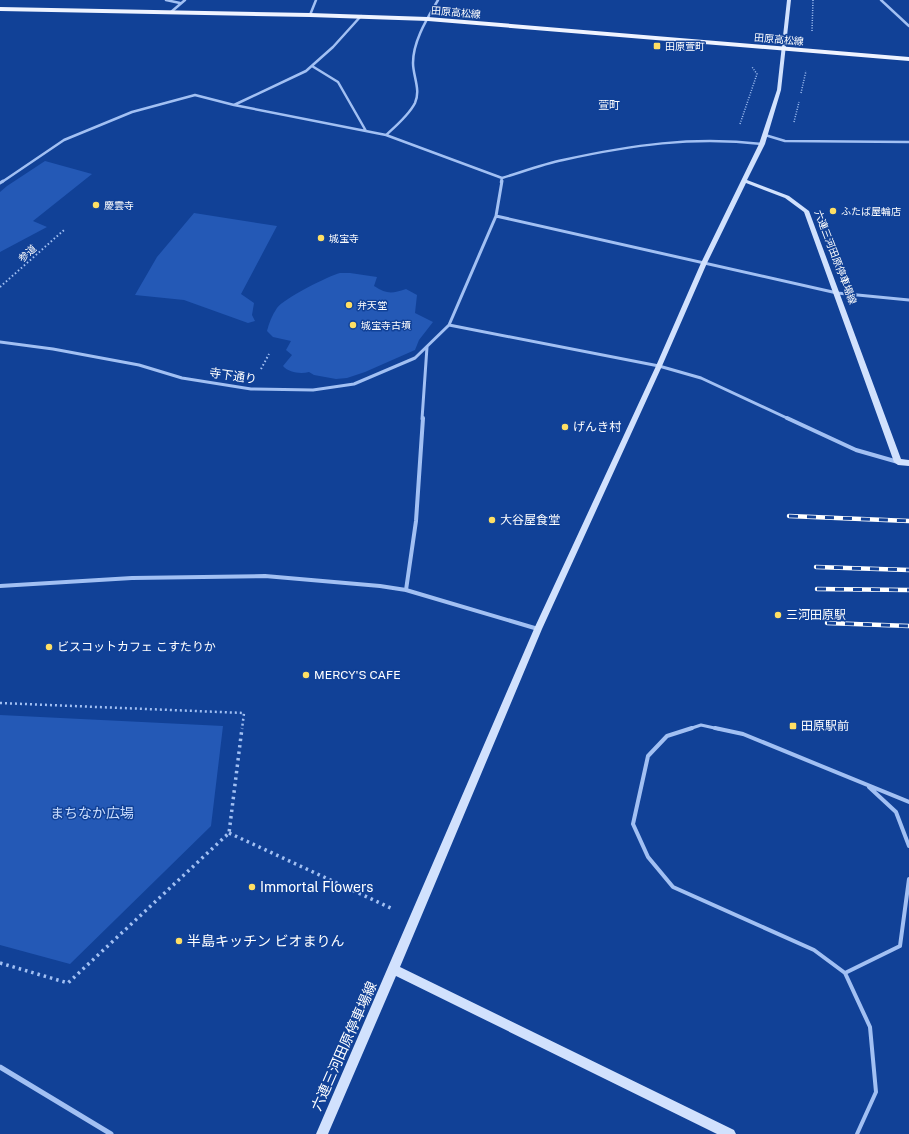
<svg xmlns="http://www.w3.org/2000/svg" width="909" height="1134" viewBox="0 0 909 1134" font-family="'Public Sans','Noto Sans JP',sans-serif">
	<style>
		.green { fill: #2459b6 }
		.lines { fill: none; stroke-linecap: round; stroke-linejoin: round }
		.path-far3 { stroke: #a2c0f3; stroke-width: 1.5; stroke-dasharray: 1 1.5; stroke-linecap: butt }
		.path-far2 { stroke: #a2c0f3; stroke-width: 2; stroke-dasharray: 1.5 2.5; stroke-linecap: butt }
		.path-far1 { stroke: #a2c0f3; stroke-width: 2.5; stroke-dasharray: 2 3; stroke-linecap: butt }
		.path { stroke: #a2c0f3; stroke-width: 3.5; stroke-dasharray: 2.5 4; stroke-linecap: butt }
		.lane-far1 { stroke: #a2c0f3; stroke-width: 3 }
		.lane { stroke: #a2c0f3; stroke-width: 4 }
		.street-far3 { stroke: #a2c0f3; stroke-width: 2.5 }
		.street-far2 { stroke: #a2c0f3; stroke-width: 3 }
		.street-far1 { stroke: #a2c0f3; stroke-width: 4 }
		.street { stroke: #a2c0f3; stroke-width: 5 }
		.secondary { fill: #d1e1fd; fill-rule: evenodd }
		.primary { fill: #eef3ff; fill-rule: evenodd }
		.rail-casing { stroke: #fff; stroke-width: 4.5 }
		.rail { stroke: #114197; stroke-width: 3; stroke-dasharray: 9; stroke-linecap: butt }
		.poi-dot { fill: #ffdf64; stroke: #114197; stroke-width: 1.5 }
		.labels { text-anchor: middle; stroke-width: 3; stroke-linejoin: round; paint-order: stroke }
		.far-street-label { font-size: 10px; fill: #fff; stroke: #114197 }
		.far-poi-label { font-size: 10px; fill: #fff; stroke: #114197; text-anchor: start }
		.far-neighbourhood-label { font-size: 11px; fill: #fff; stroke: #114197 }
		.street-label { font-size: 12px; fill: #fff; stroke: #114197 }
		.poi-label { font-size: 12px; fill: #fff; stroke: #114197; text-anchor: start }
		.near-park-label { font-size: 14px; fill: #caddfd; stroke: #114197 }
		.near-poi-label { font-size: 14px; fill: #fff; stroke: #114197; text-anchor: start }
		.near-street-label { font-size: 14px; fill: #fff; stroke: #114197 }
	</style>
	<rect width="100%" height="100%" fill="#114197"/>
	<path class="green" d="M 45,161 L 92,174 L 33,221 L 47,227 L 0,252 L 0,192 L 7,186 Z
		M 194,213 L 277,226 L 241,294 L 254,303 L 252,315 L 255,321 L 248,323 L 184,300 L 135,295 L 157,257 Z
		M 340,273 L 350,273 L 377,277 L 374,286 C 387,294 391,294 406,289 L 417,295 L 415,313 L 433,322 L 419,340 L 415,350 L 365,372 L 347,378 L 336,379 L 314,375 L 309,372 C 301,374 289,373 283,366 L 292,355 L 286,350 L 291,341 L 273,337 L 267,331 C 269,323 272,315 277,308 C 283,299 328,276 340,273 Z
		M 0,715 L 223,726 L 211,826 L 70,964 L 0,945 Z"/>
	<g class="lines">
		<path class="path-far3" d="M 812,31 L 813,0
			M 801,93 L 806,71
			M 794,122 L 799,102
			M 740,124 L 757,74 L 752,67"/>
		<path class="path-far2" d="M 0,287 L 64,230
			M 261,369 L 269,354"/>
		<path class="path-far1" d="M 0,703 L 244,713 L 242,729"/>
		<path class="path" d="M 229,833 L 393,909
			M 0,963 L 68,983 L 229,833 L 242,728"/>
		<path class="lane-far1" d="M 689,729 L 701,725 L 719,729"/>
		<path class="lane" d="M 692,728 L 667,736 L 648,756 L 633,824 L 648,857 L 673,887 L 814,950 L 845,973 L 870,1027 L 876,1092 L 857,1134
			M 715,728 L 743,734 L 909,802
			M 869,787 L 896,812 L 909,846
			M 845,973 L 900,946 L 909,879"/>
		<path class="street-far3" d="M 166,0 L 180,3
			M 881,0 L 909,26
			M 171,12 L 185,0
			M 310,15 L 316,0
			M 312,66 L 338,82 L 366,131
			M 234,105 L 386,135 L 502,178
			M 386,135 C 396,126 409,115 415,103 C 421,90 413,76 413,63 C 413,41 427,19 438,0
			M 765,135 L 785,141 L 909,142
			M 2,182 L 64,140 L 132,112 L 195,95 L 234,105 L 306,71 L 333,47 L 361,16
			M 501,182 L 502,178 C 522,172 543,164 563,160 C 631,145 693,136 762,144"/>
		<path class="street-far2" d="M 0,183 L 3,181
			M 496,216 L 837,293 L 909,300
			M 449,325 L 659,366 L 701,378 L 789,419
			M 0,342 L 53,349 L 139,365 L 182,378 L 251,389 L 313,390 L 354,384 L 415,358 L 449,325 L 496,216 L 502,181
			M 422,419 L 427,347"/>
		<path class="street-far1" d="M 787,418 L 856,450 L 898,462
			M 0,586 L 132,578 L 265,576 L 380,586 L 406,590 L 538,629
			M 406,590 L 416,521 L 423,418"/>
		<path class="street" d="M 0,1067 L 111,1134"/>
		<path class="secondary" d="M 787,0 L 791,0 L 781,90 L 765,144 L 747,180 L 789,196 L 809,211 L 901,459 L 909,460 L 909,466 L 898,465 L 894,462 L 804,212 L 785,198 L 746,183 L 707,263 L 662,366 L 542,629 L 400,967 L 734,1130 L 736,1134 L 717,1134 L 396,976 L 328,1134 L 316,1134 L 534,629 L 656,366 L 701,263 L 759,144 L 777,90 Z"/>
		<path class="primary" d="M 0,7 L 310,13 L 428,17 L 909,57 L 909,61 L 428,21 L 310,17 L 0,11 Z"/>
		<g class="rail-casing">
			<path id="rail" d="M 789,516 L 909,521
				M 816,567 L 909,570
				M 817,589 L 909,590
				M 827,623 L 909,626"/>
		</g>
		<use href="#rail" class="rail"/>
	</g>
	<g class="poi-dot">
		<rect x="653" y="42" width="8" height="8" rx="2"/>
		<circle cx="96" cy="205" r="4"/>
		<circle cx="833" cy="211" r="4"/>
		<circle cx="321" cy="238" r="4"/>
		<circle cx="349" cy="305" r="4"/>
		<circle cx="353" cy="325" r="4"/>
		<circle cx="565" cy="427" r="4"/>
		<circle cx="492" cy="520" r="4"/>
		<circle cx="778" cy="615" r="4"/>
		<circle cx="49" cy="647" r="4"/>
		<circle cx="306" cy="675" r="4"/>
		<rect x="789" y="722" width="8" height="8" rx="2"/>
		<circle cx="252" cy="887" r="4"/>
		<circle cx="179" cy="941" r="4"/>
	</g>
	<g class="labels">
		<g class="far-street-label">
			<text transform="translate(456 12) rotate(5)" y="4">田原高松線</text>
			<text transform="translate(779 39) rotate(5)" y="4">田原高松線</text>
			<text transform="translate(27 253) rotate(-42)" y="4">参道</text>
			<text transform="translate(836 257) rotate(69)" y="4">六連三河田原停車場線</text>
		</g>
		<g class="far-poi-label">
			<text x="665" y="50">田原萱町</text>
			<text x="104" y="209">慶雲寺</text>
			<text x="841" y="215">ふたば屋輪店</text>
			<text x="329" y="242">城宝寺</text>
			<text x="357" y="309">弁天堂</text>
			<text x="361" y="329">城宝寺古墳</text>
		</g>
		<g class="far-neighbourhood-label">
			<text x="609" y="109">萱町</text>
		</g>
		<g class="street-label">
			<text transform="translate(233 376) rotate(8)" y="4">寺下通り</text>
		</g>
		<g class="poi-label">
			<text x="573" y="431">げんき村</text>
			<text x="500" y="524">大谷屋食堂</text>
			<text x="786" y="619">三河田原駅</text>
			<text x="57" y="651">ビスコットカフェ こすたりか</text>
			<text x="314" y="679">MERCY'S CAFE</text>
			<text x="801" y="730">田原駅前</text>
		</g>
		<g class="near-park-label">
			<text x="92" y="818">まちなか広場</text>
		</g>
		<g class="near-poi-label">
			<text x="260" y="892">Immortal Flowers</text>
			<text x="187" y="946">半島キッチン ビオまりん</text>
		</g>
		<g class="near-street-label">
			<text transform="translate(344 1046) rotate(-66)" y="5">六連三河田原停車場線</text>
		</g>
	</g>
</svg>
